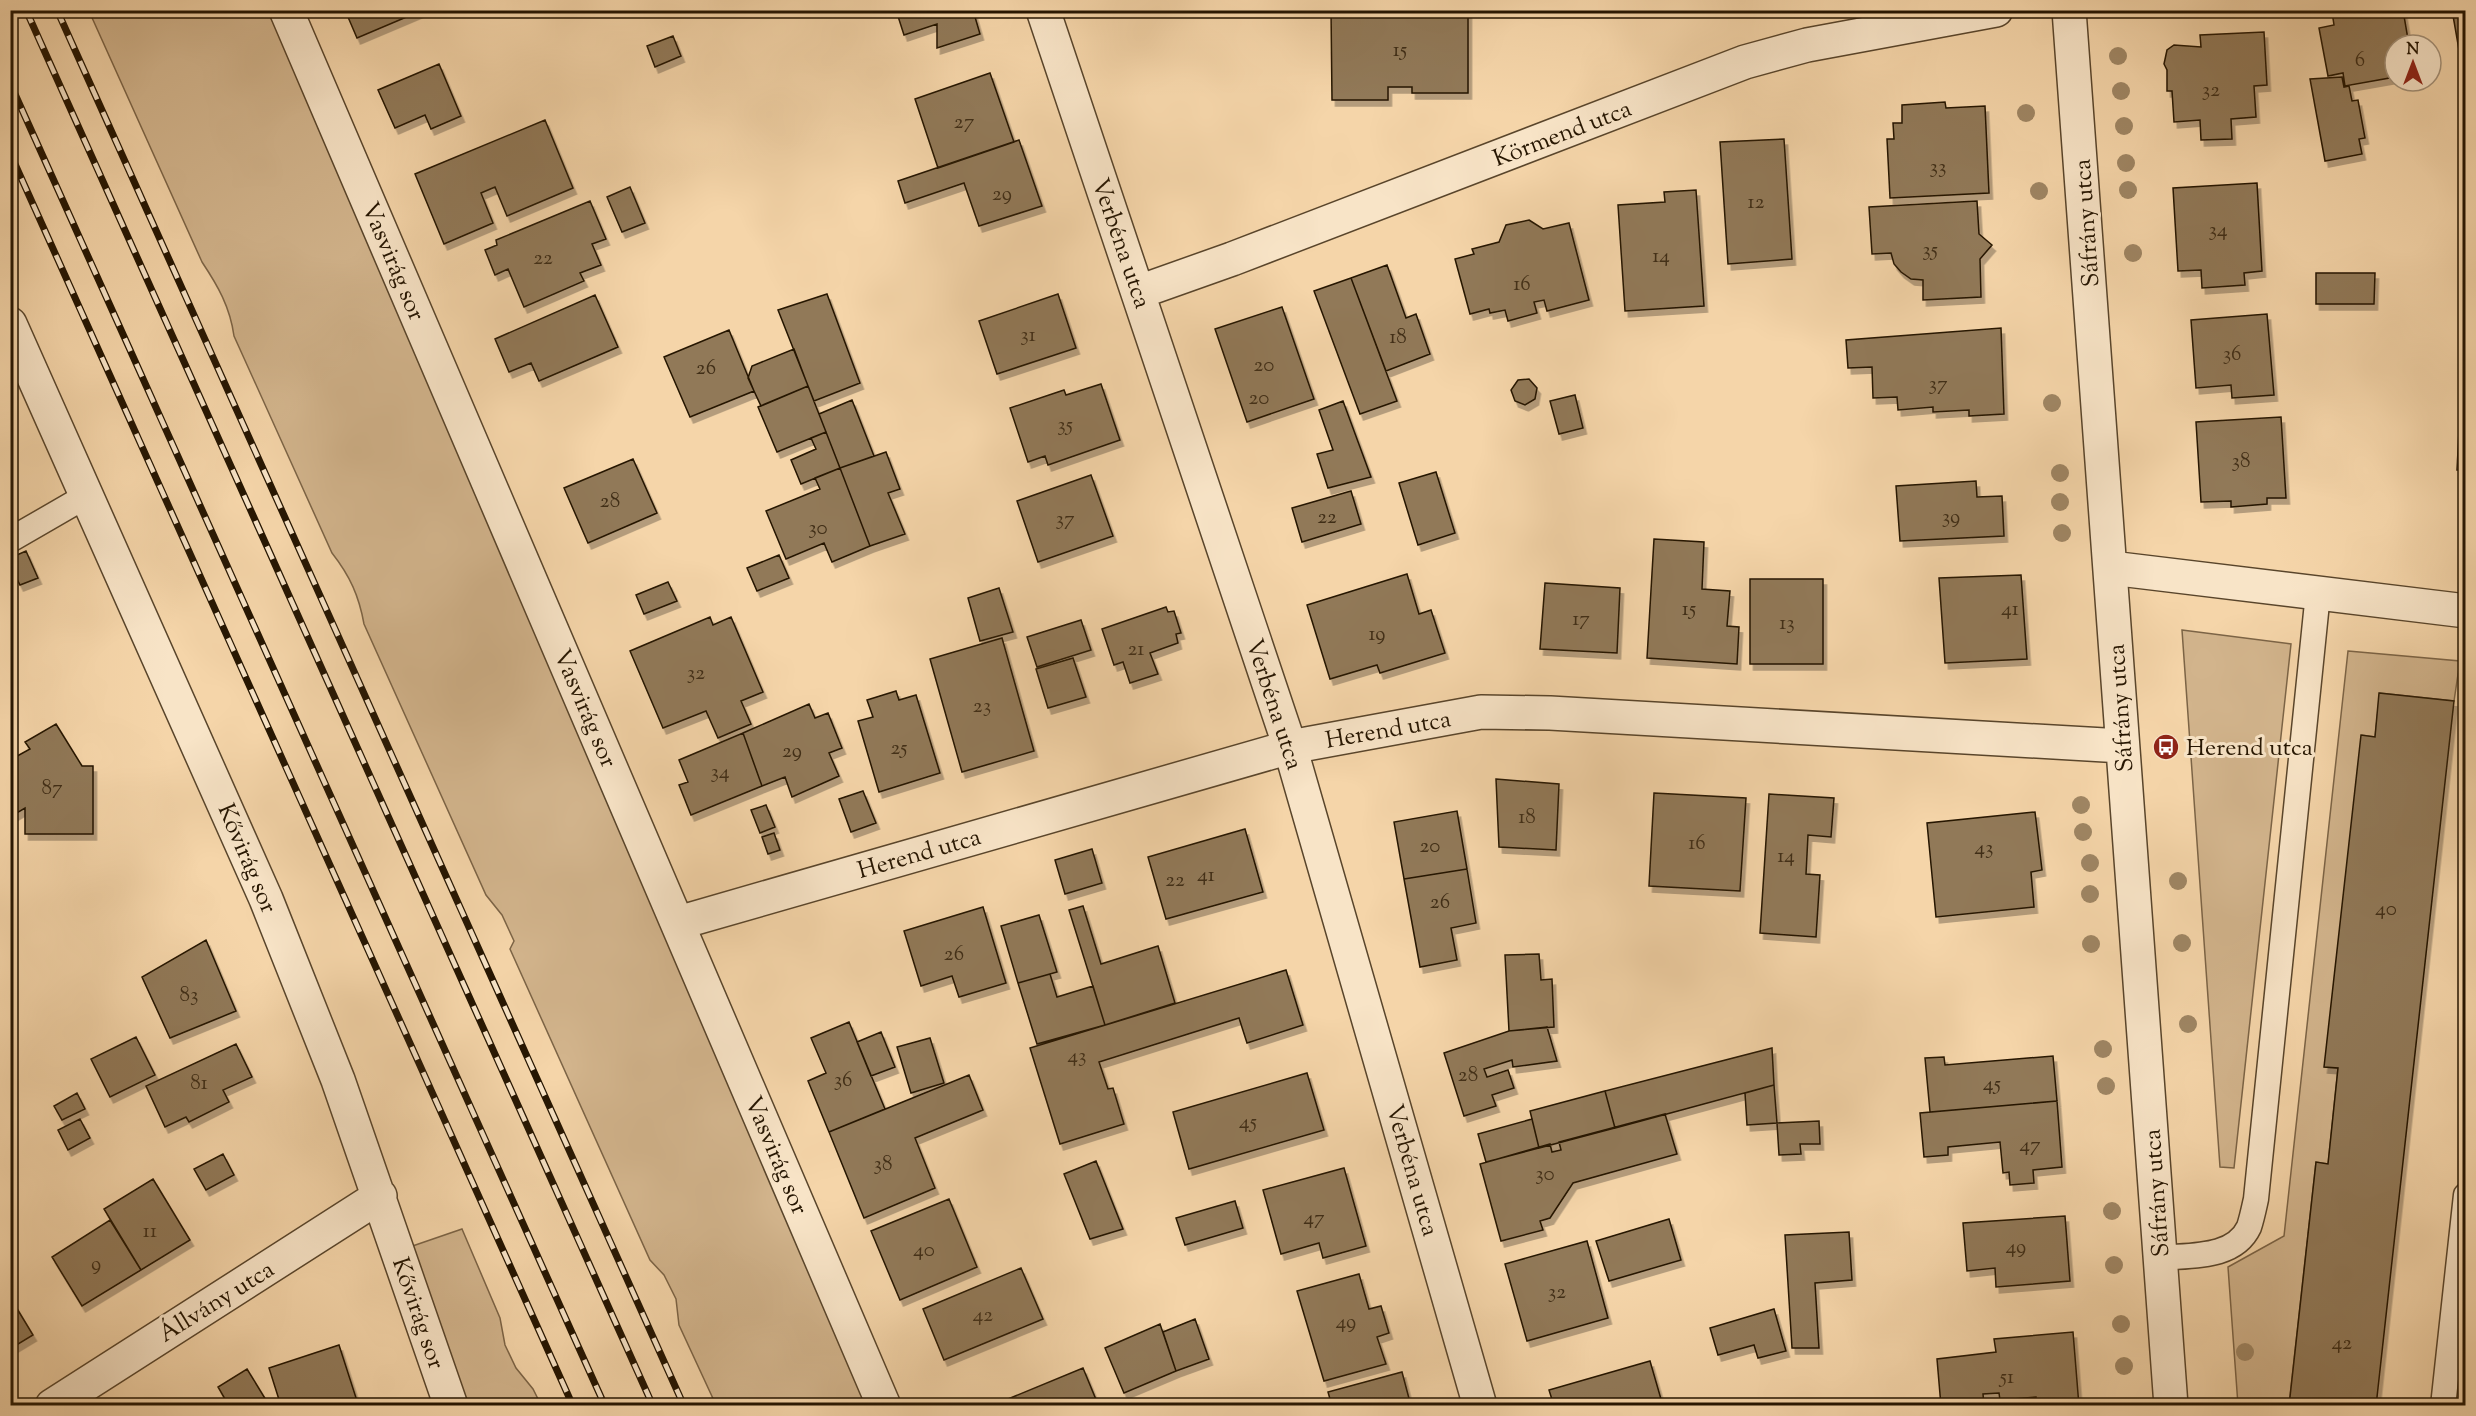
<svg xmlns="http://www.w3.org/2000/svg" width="2476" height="1416" viewBox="0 0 2476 1416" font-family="'Sorts Mill Goudy',serif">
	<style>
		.green { fill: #d2b48c; stroke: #7c6446; stroke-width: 1.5 }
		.building { fill: #917958; stroke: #251501; stroke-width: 1.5; filter: url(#shadow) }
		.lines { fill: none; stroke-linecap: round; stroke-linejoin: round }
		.service-casing { stroke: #59452b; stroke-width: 27 }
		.minor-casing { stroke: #59452b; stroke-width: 36 }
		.service { stroke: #f8e4c7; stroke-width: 24 }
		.minor { stroke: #f8e4c7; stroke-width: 33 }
		.rail-casing { stroke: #251501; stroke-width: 7 }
		.rail { stroke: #f8e4c7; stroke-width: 4.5; stroke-dasharray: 14; stroke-linecap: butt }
		.tree { fill: #9f8664 }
		.labels { text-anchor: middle; stroke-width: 6; stroke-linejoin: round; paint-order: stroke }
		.number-label { font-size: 21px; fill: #402e17 }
		.street-label { font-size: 24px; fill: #251501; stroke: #f8e4c7 }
		.poi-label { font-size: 24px; fill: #251501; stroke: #f8e4c7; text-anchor: start }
	</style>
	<defs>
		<filter id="shadow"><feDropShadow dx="3.5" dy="6" stdDeviation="0" flood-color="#0004"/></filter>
	</defs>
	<rect width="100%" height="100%" fill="#f5d5a9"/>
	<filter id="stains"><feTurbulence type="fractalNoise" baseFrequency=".00333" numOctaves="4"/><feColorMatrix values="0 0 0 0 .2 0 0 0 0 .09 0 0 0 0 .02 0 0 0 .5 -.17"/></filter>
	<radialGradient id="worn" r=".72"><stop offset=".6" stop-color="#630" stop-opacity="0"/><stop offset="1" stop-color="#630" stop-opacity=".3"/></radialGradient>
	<path class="green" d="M 89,11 L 286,11 L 884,1405 L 716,1405 L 679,1325 L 676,1299 L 664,1275 L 650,1260 L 510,949 L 514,941 L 502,915 L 486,895 L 364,624 C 359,596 350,576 332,553 L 234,336 C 230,307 218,286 202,262 Z
		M 2182,630 L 2291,644 L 2234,1168 L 2220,1167 Z
		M 2348,651 L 2460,661 L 2454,701 L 2380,693 L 2375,737 L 2362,735 L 2325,1067 L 2338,1068 L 2328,1164 L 2316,1162 L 2289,1405 L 2238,1405 L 2228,1267 L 2284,1236 Z
		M 462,1229 L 500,1318 L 505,1345 L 516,1368 L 533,1389 L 541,1405 L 451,1405 L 398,1251 Z"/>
	<path class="building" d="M 345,10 L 423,10 L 357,38 Z
		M 896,10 L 973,10 L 980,34 L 937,48 L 937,24 L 904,35 Z
		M 1331,10 L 1468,10 L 1468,93 L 1412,93 L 1412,87 L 1388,87 L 1388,100 L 1332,100 Z
		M 2339,10 L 2403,10 L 2409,45 L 2395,45 L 2395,77 L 2345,86 L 2343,73 L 2328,76 L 2319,28 L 2334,25 L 2332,12 Z
		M 2452,10 L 2466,10 L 2465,84 Z
		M 2264,32 L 2267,85 L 2254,86 L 2256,117 L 2231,119 L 2232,139 L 2201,140 L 2200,120 L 2174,122 L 2172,91 L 2167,91 L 2167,70 L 2164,64 L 2167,50 L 2174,45 L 2201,47 L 2200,35 Z
		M 673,36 L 681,56 L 655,67 L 647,46 Z
		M 439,64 L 461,116 L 431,129 L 425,115 L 395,128 L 378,90 Z
		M 990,73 L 1014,142 L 938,168 L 915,99 Z
		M 2342,77 L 2344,87 L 2349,86 L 2352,101 L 2358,100 L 2365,138 L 2359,139 L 2362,154 L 2325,161 L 2310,79 Z
		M 1945,102 L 1946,108 L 1985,106 L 1989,193 L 1890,198 L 1887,139 L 1894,139 L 1893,123 L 1902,123 L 1902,105 Z
		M 545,120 L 573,188 L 507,216 L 495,187 L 481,193 L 493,223 L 444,244 L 415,174 Z
		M 1784,139 L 1792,259 L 1728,264 L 1720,142 Z
		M 1019,140 L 1042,206 L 979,226 L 964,183 L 905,203 L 898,181 Z
		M 2257,183 L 2262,271 L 2244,273 L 2245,285 L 2202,288 L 2201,270 L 2178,271 L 2173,188 Z
		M 630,187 L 645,223 L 622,232 L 607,197 Z
		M 1696,190 L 1704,306 L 1625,311 L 1618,205 L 1665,202 L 1664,192 Z
		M 590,201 L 606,239 L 592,244 L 601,265 L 580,273 L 584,281 L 524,307 L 508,269 L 495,275 L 485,250 L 497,245 L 496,240 Z
		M 1977,201 L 1979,234 L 1992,245 L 1980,259 L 1981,297 L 1923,300 L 1923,280 L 1911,279 L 1901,272 L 1894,264 L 1891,253 L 1872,254 L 1869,207 Z
		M 1529,220 L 1543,229 L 1569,223 L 1589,300 L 1547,311 L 1544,300 L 1534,302 L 1537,313 L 1508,321 L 1505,310 L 1490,313 L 1489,309 L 1470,314 L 1455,259 L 1474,254 L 1472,249 L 1499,242 L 1506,225 Z
		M 1387,265 L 1406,318 L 1416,314 L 1430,354 L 1386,371 L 1351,278 Z
		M 2316,273 L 2375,273 L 2374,304 L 2316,304 Z
		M 1351,278 L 1397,401 L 1360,414 L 1314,291 Z
		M 827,294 L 860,383 L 814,401 L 778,310 Z
		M 1058,294 L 1076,348 L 997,374 L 979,321 Z
		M 595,295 L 618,347 L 539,381 L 531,363 L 509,372 L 495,339 Z
		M 1282,307 L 1314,399 L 1247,422 L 1215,329 Z
		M 2267,314 L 2274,395 L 2232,398 L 2231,385 L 2196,388 L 2191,320 Z
		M 2001,328 L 2004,414 L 1969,416 L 1969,410 L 1933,412 L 1933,407 L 1898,410 L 1897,397 L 1873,398 L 1872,367 L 1848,368 L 1846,340 Z
		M 729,330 L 754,391 L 690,417 L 664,357 Z
		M 794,349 L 808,386 L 761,406 L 748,378 L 752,366 Z
		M 1529,379 L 1537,388 L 1535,399 L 1525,405 L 1515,401 L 1511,390 L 1518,380 Z
		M 1101,384 L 1120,440 L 1048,465 L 1045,456 L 1028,462 L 1010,408 L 1064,390 L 1066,395 Z
		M 808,386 L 826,432 L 777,452 L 758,407 Z
		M 1575,395 L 1583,428 L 1559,434 L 1550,401 Z
		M 852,400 L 874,456 L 840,468 L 819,414 Z
		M 1343,401 L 1371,477 L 1328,488 L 1317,454 L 1333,450 L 1319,410 Z
		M 2281,417 L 2286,498 L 2267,498 L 2267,504 L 2231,507 L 2231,501 L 2201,502 L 2196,422 Z
		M 2459,431 L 2466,431 L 2466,470 L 2457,470 Z
		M 826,432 L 840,468 L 801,484 L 791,460 L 816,449 L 811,438 Z
		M 886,452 L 900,489 L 888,493 L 905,534 L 870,546 L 840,468 Z
		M 633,459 L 657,513 L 588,543 L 564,488 Z
		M 840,468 L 870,546 L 832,562 L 824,543 L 786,559 L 766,511 L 820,489 L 815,478 Z
		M 1436,472 L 1455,533 L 1418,545 L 1399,483 Z
		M 1091,475 L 1113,536 L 1038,562 L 1017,501 Z
		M 1976,481 L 1977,497 L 2002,496 L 2004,536 L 1900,541 L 1896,486 Z
		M 1351,491 L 1361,524 L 1302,542 L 1292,508 Z
		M 1654,539 L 1704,542 L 1702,589 L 1730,591 L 1727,626 L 1739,627 L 1737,664 L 1647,658 Z
		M 26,551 L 38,578 L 20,585 L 10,565 L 10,558 Z
		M 779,555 L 789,578 L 757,591 L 747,568 Z
		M 1407,574 L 1419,614 L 1431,610 L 1445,653 L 1380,673 L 1377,665 L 1330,679 L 1307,605 Z
		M 2021,575 L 2027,659 L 1945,663 L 1939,578 Z
		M 1750,579 L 1823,579 L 1823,664 L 1750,664 Z
		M 668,582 L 677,601 L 644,614 L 636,595 Z
		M 1545,583 L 1620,588 L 1617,653 L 1540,649 Z
		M 999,588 L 1013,632 L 980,641 L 968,598 Z
		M 1166,607 L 1168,612 L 1174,611 L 1181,633 L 1176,634 L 1178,643 L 1150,653 L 1158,674 L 1130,683 L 1123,662 L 1114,665 L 1102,629 Z
		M 10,614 L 11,614 L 10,691 Z
		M 710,617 L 713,625 L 731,617 L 763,692 L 741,701 L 751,724 L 718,738 L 706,711 L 663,728 L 630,651 Z
		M 1081,620 L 1091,650 L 1037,667 L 1027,637 Z
		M 1002,638 L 1034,751 L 962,772 L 930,659 Z
		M 1073,658 L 1086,697 L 1048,708 L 1036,669 Z
		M 896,691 L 899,700 L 916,695 L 940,773 L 879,792 L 858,721 L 873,717 L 867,700 Z
		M 2379,693 L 2454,701 L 2376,1406 L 2289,1406 L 2316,1162 L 2328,1164 L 2338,1068 L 2324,1067 L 2361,735 L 2375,737 Z
		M 809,704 L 815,718 L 828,713 L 842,748 L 829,753 L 839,776 L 792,797 L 785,777 L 762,786 L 743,733 Z
		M 56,724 L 82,766 L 93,766 L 93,834 L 25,834 L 25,808 L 10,817 L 10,760 L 30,749 L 25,742 Z
		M 743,733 L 762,786 L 691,815 L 679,785 L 688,782 L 679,760 Z
		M 1496,779 L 1559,784 L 1556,850 L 1499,847 Z
		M 863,791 L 876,823 L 851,832 L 839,799 Z
		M 1654,793 L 1746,798 L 1740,891 L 1649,886 Z
		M 1769,794 L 1834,798 L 1831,837 L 1808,835 L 1806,874 L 1820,875 L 1816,937 L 1760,933 Z
		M 766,805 L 775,827 L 760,833 L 751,810 Z
		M 1457,811 L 1467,869 L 1404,879 L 1394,822 Z
		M 2035,812 L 2042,870 L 2031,872 L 2034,907 L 1936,917 L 1927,823 Z
		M 1245,829 L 1263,892 L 1166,919 L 1148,857 Z
		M 774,833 L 780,850 L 768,854 L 762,837 Z
		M 1092,849 L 1102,883 L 1065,894 L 1055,860 Z
		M 1467,869 L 1476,923 L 1451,928 L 1457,960 L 1420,967 L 1404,879 Z
		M 1083,906 L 1101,964 L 1158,946 L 1175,1003 L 1105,1025 L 1069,910 Z
		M 983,907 L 1006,983 L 959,997 L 952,976 L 921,986 L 904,931 Z
		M 1039,915 L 1057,972 L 1018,983 L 1001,926 Z
		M 206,940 L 236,1011 L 170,1038 L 142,977 Z
		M 1539,954 L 1541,980 L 1552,979 L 1554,1027 L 1509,1031 L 1505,955 Z
		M 1286,970 L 1303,1025 L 1247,1043 L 1239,1018 L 1099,1062 L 1108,1089 L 1113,1088 L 1124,1124 L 1060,1144 L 1030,1048 Z
		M 1050,974 L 1057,997 L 1093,986 L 1105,1025 L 1037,1044 L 1018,983 Z
		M 849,1022 L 885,1109 L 829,1132 L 808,1081 L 826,1073 L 811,1038 Z
		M 1547,1027 L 1557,1061 L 1513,1067 L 1512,1060 L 1484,1069 L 1487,1077 L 1508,1070 L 1514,1088 L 1492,1095 L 1496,1106 L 1464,1116 L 1444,1053 L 1509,1031 Z
		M 881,1032 L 895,1067 L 871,1076 L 857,1042 Z
		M 136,1037 L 155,1075 L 110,1097 L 91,1059 Z
		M 930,1038 L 944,1083 L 911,1093 L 897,1047 Z
		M 236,1044 L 252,1077 L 223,1090 L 229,1102 L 189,1122 L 186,1117 L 165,1127 L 146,1086 Z
		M 1772,1048 L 1774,1085 L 1615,1128 L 1605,1091 Z
		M 2053,1056 L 2057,1101 L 1930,1112 L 1925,1058 L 1944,1057 L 1945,1065 Z
		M 1307,1073 L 1324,1130 L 1189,1169 L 1173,1112 Z
		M 969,1075 L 983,1110 L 915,1138 L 935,1188 L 864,1218 L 829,1132 Z
		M 1774,1085 L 1777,1123 L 1747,1125 L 1745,1093 Z
		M 1605,1091 L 1615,1128 L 1539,1148 L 1530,1111 Z
		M 77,1093 L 85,1109 L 62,1120 L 54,1106 Z
		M 2057,1101 L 2062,1167 L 2033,1170 L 2034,1183 L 2010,1185 L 2009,1172 L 2003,1173 L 2000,1142 L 1948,1147 L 1948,1155 L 1924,1157 L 1920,1113 Z
		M 1665,1114 L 1677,1154 L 1573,1183 L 1550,1218 L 1540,1221 L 1543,1230 L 1501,1241 L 1480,1164 L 1550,1144 L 1552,1152 L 1561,1150 L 1559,1142 Z
		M 80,1119 L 90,1138 L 68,1150 L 58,1130 Z
		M 1532,1119 L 1539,1148 L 1486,1162 L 1478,1134 Z
		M 1819,1121 L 1820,1144 L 1800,1144 L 1801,1154 L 1779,1155 L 1777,1123 Z
		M 223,1154 L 234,1175 L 206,1190 L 194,1169 Z
		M 1096,1161 L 1123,1229 L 1090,1239 L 1064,1174 Z
		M 1344,1168 L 1366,1246 L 1323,1258 L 1319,1243 L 1281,1254 L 1263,1190 Z
		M 153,1179 L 190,1240 L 141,1270 L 104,1209 Z
		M 949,1199 L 977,1267 L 900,1300 L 871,1231 Z
		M 1235,1201 L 1243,1228 L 1185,1245 L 1176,1218 Z
		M 2065,1216 L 2070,1281 L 1996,1287 L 1995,1268 L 1967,1271 L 1963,1223 Z
		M 1669,1219 L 1681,1260 L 1609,1281 L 1596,1241 Z
		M 110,1220 L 141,1270 L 82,1306 L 52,1257 Z
		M 1849,1232 L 1852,1280 L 1815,1283 L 1819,1348 L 1792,1348 L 1785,1235 Z
		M 1587,1241 L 1608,1318 L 1527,1341 L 1505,1264 Z
		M 1021,1268 L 1043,1319 L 944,1360 L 923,1309 Z
		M 1359,1274 L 1369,1309 L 1381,1306 L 1389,1333 L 1377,1337 L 1386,1364 L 1324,1381 L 1297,1291 Z
		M 10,1297 L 33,1335 L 10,1349 Z
		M 1774,1309 L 1786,1351 L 1758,1358 L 1754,1345 L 1718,1355 L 1710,1328 Z
		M 1195,1319 L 1209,1359 L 1176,1371 L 1163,1332 Z
		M 1160,1324 L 1176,1371 L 1124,1393 L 1105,1348 Z
		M 2073,1332 L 2079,1406 L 2037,1406 L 2036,1397 L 2000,1400 L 1999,1393 L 1983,1394 L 1984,1406 L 1941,1406 L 1937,1359 L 1996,1352 L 1994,1339 Z
		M 339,1345 L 358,1404 L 281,1406 L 269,1368 Z
		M 1650,1361 L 1663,1406 L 1554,1406 L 1549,1390 Z
		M 1083,1368 L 1097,1402 L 1089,1406 L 991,1406 Z
		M 247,1369 L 266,1400 L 257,1406 L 229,1406 L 218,1387 Z
		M 1402,1372 L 1411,1406 L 1332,1406 L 1328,1392 Z"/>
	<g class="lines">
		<g class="service-casing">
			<path id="service" d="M 10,540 L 88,495
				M 2161,1258 C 2190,1255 2234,1259 2249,1227 C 2252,1218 2254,1208 2256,1199 L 2318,593
				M 2443,1406 L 2466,1195"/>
		</g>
		<g class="minor-casing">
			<path id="minor" d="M 286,10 L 884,1406
				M 1043,10 L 1290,747 L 1480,1406
				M 2069,10 L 2171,1406
				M 1139,292 L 1232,259 L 1745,62 L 1807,45 L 1996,10
				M 10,324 L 266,899 L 338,1080 L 451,1406
				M 2111,568 L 2466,611
				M 678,923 L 1290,747 L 1481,712 L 1550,713 L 2122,746
				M 52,1406 L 380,1196"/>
		</g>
		<use href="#service" class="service"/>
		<use href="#minor" class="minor"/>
		<g class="rail-casing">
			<path id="rail" d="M 26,10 L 653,1406
				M 57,10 L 684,1406
				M 10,83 L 605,1406
				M 10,153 L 573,1406"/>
		</g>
		<use href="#rail" class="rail"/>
	</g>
	<g class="tree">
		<circle cx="2118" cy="56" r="9"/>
		<circle cx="2121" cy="91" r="9"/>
		<circle cx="2026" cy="113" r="9"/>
		<circle cx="2124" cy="126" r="9"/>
		<circle cx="2126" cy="163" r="9"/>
		<circle cx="2128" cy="190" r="9"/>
		<circle cx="2039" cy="191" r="9"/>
		<circle cx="2133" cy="253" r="9"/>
		<circle cx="2052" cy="403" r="9"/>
		<circle cx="2060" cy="473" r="9"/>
		<circle cx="2060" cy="502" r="9"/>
		<circle cx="2062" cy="533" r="9"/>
		<circle cx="2081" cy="805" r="9"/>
		<circle cx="2083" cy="832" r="9"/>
		<circle cx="2090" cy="863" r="9"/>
		<circle cx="2178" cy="881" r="9"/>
		<circle cx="2090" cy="894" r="9"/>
		<circle cx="2182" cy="943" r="9"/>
		<circle cx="2091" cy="944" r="9"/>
		<circle cx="2188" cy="1024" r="9"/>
		<circle cx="2103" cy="1049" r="9"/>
		<circle cx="2106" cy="1086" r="9"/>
		<circle cx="2112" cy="1211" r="9"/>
		<circle cx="2114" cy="1265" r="9"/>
		<circle cx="2121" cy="1324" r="9"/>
		<circle cx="2245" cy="1352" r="9"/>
		<circle cx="2124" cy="1366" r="9"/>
	</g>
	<defs>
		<g id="bus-disc" transform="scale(1.35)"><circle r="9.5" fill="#8f2418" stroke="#f8e4c7"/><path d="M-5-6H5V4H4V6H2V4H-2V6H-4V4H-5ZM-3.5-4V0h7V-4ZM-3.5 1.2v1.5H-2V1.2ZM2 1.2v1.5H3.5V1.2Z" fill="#fff"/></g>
	</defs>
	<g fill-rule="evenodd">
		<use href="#bus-disc" x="2166" y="747"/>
	</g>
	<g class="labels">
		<g class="number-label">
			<text x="1400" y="56">15</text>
			<text x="2360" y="66">6</text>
			<text x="2211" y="96">32</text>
			<text x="964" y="128">27</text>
			<text x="1938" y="173">33</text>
			<text x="1002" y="200">29</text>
			<text x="1756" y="208">12</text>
			<text x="2218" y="236">34</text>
			<text x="1930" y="256">35</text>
			<text x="1661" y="262">14</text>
			<text x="543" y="264">22</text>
			<text x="1522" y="290">16</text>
			<text x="1028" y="341">31</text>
			<text x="1398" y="343">18</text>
			<text x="2232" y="360">36</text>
			<text x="1264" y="371">20</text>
			<text x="706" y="374">26</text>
			<text x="1938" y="390">37</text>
			<text x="1259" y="404">20</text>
			<text x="1065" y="431">35</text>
			<text x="2241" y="467">38</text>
			<text x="610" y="507">28</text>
			<text x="1327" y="523">22</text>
			<text x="1951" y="523">39</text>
			<text x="1065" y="525">37</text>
			<text x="818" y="534">30</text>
			<text x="1689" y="615">15</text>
			<text x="2010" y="615">41</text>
			<text x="1581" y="625">17</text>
			<text x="1787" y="629">13</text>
			<text x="1377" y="640">19</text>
			<text x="1136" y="655">21</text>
			<text x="696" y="679">32</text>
			<text x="982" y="712">23</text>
			<text x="899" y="754">25</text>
			<text x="792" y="757">29</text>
			<text x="720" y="778">34</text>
			<text x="52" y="794">87</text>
			<text x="1527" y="823">18</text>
			<text x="1697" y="849">16</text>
			<text x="1430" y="852">20</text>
			<text x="1984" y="854">43</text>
			<text x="1786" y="862">14</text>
			<text x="1206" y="881">41</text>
			<text x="1175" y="886">22</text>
			<text x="1440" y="908">26</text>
			<text x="2386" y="915">40</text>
			<text x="954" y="960">26</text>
			<text x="189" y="1001">83</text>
			<text x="1077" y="1062">43</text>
			<text x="1468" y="1081">28</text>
			<text x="843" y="1086">36</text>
			<text x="199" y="1089">81</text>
			<text x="1992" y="1090">45</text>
			<text x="1248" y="1128">45</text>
			<text x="2030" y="1151">47</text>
			<text x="883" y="1170">38</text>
			<text x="1545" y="1180">30</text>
			<text x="1314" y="1224">47</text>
			<text x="150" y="1237">11</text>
			<text x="2016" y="1253">49</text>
			<text x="924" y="1256">40</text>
			<text x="96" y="1270">9</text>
			<text x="1557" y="1298">32</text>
			<text x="983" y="1321">42</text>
			<text x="1346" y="1328">49</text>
			<text x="2342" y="1349">42</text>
			<text x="2007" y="1383">51</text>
		</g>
		<g class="street-label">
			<text transform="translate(1562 133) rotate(-21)" y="8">Körmend utca</text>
			<text transform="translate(2086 223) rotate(-94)" y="8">Sáfrány utca</text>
			<text transform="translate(1122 243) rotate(71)" y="8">Verbéna utca</text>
			<text transform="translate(394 261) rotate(67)" y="8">Vasvirág sor</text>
			<text transform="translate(1275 704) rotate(72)" y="8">Verbéna utca</text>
			<text transform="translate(586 708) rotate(67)" y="8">Vasvirág sor</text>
			<text transform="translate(2120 708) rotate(-94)" y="8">Sáfrány utca</text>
			<text transform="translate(1388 729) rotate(-10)" y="8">Herend utca</text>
			<text transform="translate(919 853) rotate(-16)" y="8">Herend utca</text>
			<text transform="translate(248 858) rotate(67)" y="8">Kővirág sor</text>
			<text transform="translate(777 1155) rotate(67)" y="8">Vasvirág sor</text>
			<text transform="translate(1413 1170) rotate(74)" y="8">Verbéna utca</text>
			<text transform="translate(2156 1193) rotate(-94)" y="8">Sáfrány utca</text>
			<text transform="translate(216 1301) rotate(-32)" y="8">Állvány utca</text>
			<text transform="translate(419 1313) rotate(71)" y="8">Kővirág sor</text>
		</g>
		<g class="poi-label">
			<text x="2186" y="755">Herend utca</text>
		</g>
	</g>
	<rect width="2476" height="1416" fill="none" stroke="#f5d5a9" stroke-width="36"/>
	<rect x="12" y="12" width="2452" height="1392" fill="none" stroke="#251501" stroke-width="3"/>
	<rect x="18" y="18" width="2440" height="1380" fill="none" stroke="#251501" stroke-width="1.5"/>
	<g transform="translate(2413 63)"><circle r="28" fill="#f8e4c7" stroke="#a49178" stroke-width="1.5"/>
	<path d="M0-4.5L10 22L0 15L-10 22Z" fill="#8f2418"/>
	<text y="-9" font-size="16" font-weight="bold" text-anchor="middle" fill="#251501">N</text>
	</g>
	<rect width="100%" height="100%" filter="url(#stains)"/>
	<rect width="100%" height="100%" fill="url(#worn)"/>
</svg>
